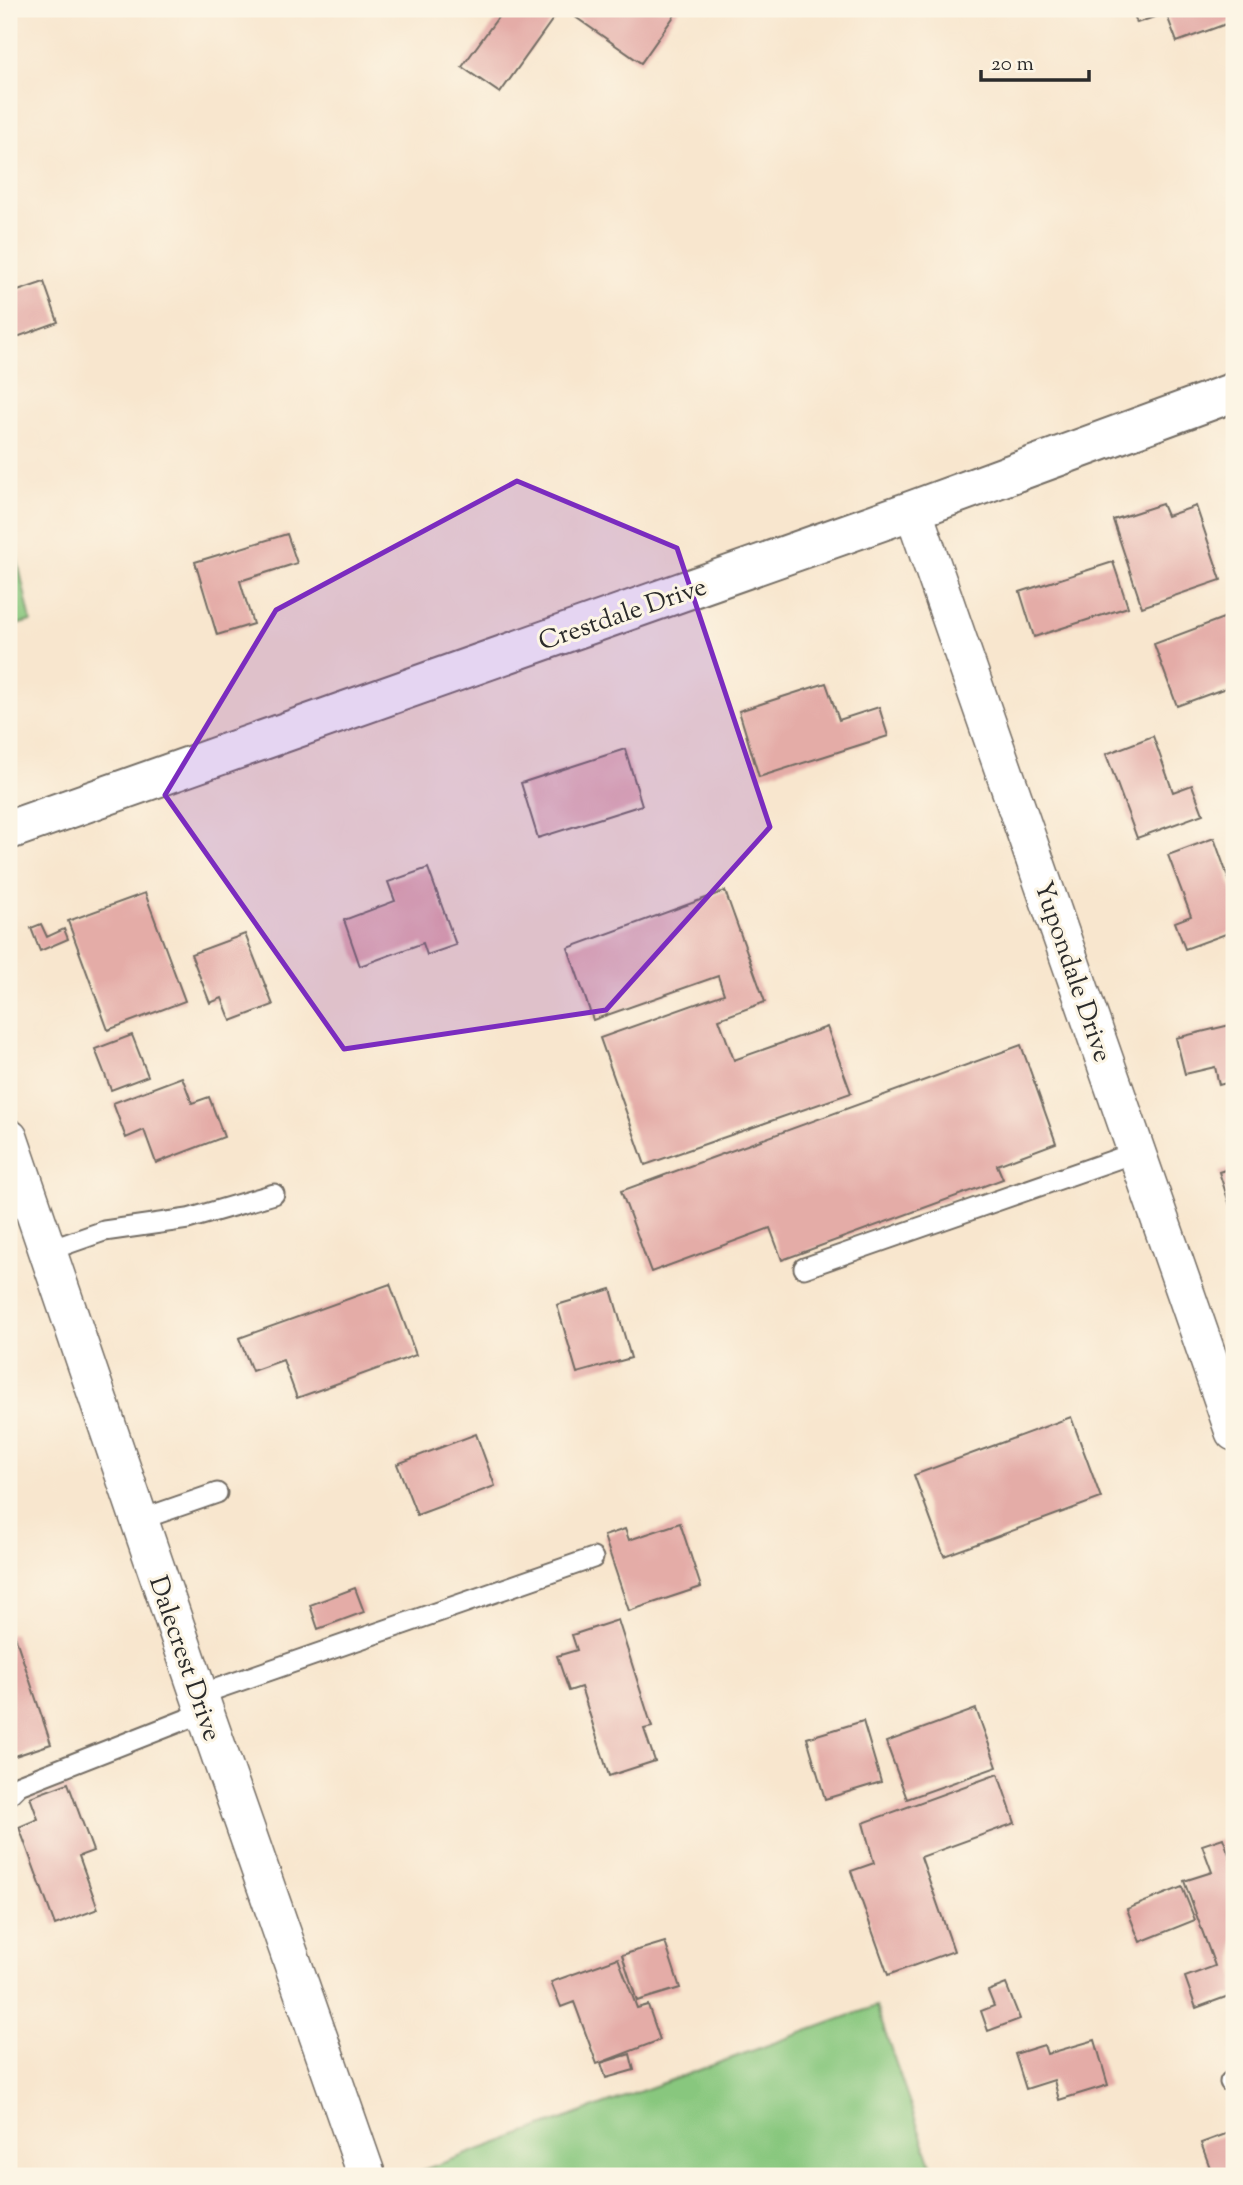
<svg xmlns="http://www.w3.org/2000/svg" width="1243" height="2185" viewBox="0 0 1243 2185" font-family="'Sorts Mill Goudy',serif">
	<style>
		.green { fill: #88c77e; stroke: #5a7954; stroke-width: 2 }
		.building { fill: #e4aca7 }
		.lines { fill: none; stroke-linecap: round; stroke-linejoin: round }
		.service-casing { stroke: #736c64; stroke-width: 23 }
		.minor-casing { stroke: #736c64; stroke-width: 40 }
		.tertiary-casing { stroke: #736c64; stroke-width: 42 }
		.service { stroke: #fff; stroke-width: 19 }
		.minor { stroke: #fff; stroke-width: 37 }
		.tertiary { stroke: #fff; stroke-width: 38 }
		.marked { fill: #7b2cbf; fill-opacity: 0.2; stroke: #7b2cbf; stroke-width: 5; stroke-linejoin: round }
		.labels { text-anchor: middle; stroke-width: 6; stroke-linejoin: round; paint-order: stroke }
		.street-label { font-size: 26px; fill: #2b2b2b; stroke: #fcf5e5 }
	</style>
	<rect width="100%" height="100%" fill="#fcf5e5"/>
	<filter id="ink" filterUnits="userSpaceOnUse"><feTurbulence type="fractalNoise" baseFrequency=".0143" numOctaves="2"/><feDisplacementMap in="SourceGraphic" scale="14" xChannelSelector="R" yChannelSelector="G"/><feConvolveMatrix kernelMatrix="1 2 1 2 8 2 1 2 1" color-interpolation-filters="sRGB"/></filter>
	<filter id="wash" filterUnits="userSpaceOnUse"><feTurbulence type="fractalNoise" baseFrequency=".00686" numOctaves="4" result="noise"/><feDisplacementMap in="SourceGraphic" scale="28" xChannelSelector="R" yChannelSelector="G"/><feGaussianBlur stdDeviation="1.57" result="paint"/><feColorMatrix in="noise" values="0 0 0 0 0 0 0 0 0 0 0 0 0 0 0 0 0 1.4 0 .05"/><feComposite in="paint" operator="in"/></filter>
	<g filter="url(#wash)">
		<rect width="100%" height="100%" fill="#f8e6ce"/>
		<path class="green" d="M 9,522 L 31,621 L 9,627 Z
			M 876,2006 L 935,2176 L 425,2176 L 423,2170 Z"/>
		<g id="blocks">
			<path class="building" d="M 504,9 L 560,9 L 500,93 L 462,67 Z
				M 564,9 L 679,9 L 641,63 Z
				M 1132,9 L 1231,9 L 1234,21 L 1177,42 L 1166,13 L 1137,23 Z
				M 44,282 L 58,322 L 17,337 L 9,315 L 9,294 Z
				M 1162,504 L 1167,516 L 1196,506 L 1221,580 L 1142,607 L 1113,520 Z
				M 287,534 L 297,563 L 240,581 L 253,624 L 217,635 L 195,562 Z
				M 1113,562 L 1128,607 L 1034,637 L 1020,592 Z
				M 1234,614 L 1234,685 L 1177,706 L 1154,644 Z
				M 826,683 L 839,720 L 879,707 L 888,736 L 759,777 L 739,711 Z
				M 1153,736 L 1173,792 L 1192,785 L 1203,814 L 1137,838 L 1106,754 Z
				M 625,749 L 642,805 L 538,838 L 521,783 Z
				M 1214,838 L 1234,894 L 1234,931 L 1185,949 L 1175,922 L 1191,916 L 1168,855 Z
				M 428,868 L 456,945 L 427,955 L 423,943 L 360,966 L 344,920 L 395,901 L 388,882 Z
				M 725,891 L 765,1002 L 719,1019 L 734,1060 L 827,1027 L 851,1093 L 645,1165 L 600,1038 L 724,994 L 718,976 L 593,1020 L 568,948 Z
				M 145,893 L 185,1001 L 108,1030 L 68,921 Z
				M 41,924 L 47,937 L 64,929 L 68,939 L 40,951 L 31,928 Z
				M 245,934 L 273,1005 L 231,1021 L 222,998 L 210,1003 L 191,954 Z
				M 1234,1024 L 1234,1081 L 1219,1085 L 1215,1067 L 1185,1074 L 1176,1038 Z
				M 132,1035 L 148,1076 L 111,1090 L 95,1049 Z
				M 1021,1045 L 1056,1143 L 997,1165 L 1003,1179 L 782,1260 L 770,1228 L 651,1272 L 621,1191 Z
				M 182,1077 L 192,1103 L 209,1097 L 224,1137 L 156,1163 L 144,1130 L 126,1138 L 113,1103 Z
				M 1234,1167 L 1234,1218 L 1219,1172 Z
				M 390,1284 L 416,1355 L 297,1398 L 283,1360 L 252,1371 L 239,1338 Z
				M 611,1289 L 631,1358 L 577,1373 L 557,1305 Z
				M 1071,1417 L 1101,1498 L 944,1556 L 914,1475 Z
				M 476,1434 L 495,1486 L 417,1515 L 397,1464 Z
				M 680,1523 L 701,1587 L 629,1611 L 604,1536 L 625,1529 L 629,1540 Z
				M 355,1588 L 364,1612 L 318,1629 L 310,1605 Z
				M 618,1620 L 652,1727 L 644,1729 L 655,1761 L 609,1776 L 581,1687 L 569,1691 L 557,1656 L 577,1650 L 572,1635 Z
				M 14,1633 L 51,1744 L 9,1758 L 9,1635 Z
				M 976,1709 L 997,1767 L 907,1799 L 886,1742 Z
				M 863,1721 L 881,1782 L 825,1799 L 807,1738 Z
				M 998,1774 L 1015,1823 L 921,1857 L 954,1951 L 888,1975 L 851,1871 L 874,1863 L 863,1823 Z
				M 68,1783 L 93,1851 L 79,1856 L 98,1909 L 55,1925 L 19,1827 L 38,1819 L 30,1797 Z
				M 1223,1838 L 1234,1868 L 1234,1994 L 1196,2008 L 1185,1977 L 1215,1966 L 1184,1881 L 1212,1872 L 1202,1845 Z
				M 1182,1887 L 1195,1920 L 1140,1942 L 1127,1909 Z
				M 665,1942 L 680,1988 L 637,2001 L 622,1955 Z
				M 618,1958 L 637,2008 L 648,2005 L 660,2040 L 597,2064 L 574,2002 L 561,2007 L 551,1982 Z
				M 1006,1984 L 1020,2019 L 988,2031 L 981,2011 L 994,2006 L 988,1991 Z
				M 1095,2040 L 1108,2085 L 1059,2100 L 1054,2080 L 1026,2089 L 1015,2054 L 1044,2045 L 1047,2054 Z
				M 630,2054 L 634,2070 L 606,2078 L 601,2063 Z
				M 1234,2131 L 1234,2176 L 1213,2176 L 1201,2143 Z"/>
		</g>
	</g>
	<g filter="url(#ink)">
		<use href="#blocks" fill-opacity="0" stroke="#736c64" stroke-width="2"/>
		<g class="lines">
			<g class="service-casing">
				<path id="service" d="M 47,1251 L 104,1231 L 188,1219 L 274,1194
					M 804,1268 L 1137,1152
					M 139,1520 L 217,1493
					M 199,1695 L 593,1558
					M 9,1795 L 19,1785 L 205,1712
					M 1230,2082 L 1234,2081"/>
			</g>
			<g class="minor-casing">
				<path id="minor" d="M 913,510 L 1234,1432
					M 9,1138 L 205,1712 L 367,2176"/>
			</g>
			<g class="tertiary-casing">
				<path id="tertiary" d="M 9,830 L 913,510 L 1234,392"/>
			</g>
			<use href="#service" class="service"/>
			<use href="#minor" class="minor"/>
			<use href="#tertiary" class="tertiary"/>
		</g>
	</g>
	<path class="marked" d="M 517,481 L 677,548 L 770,827 L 606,1010 L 344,1049 L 165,795 L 276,610 Z"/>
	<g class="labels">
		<g class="street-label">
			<text transform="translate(622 613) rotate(-19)" y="9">Crestdale Drive</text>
			<text transform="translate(1074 971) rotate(71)" y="9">Yupondale Drive</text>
			<text transform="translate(186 1658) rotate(71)" y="9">Dalecrest Drive</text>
		</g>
	</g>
	<rect width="1243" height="2185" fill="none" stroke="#fcf5e5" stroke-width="35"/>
	<path d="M981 70v10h108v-10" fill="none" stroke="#2b2b2b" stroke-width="3.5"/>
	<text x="991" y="70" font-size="21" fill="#2b2b2b" stroke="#fcf5e5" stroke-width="5" paint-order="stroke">20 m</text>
</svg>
